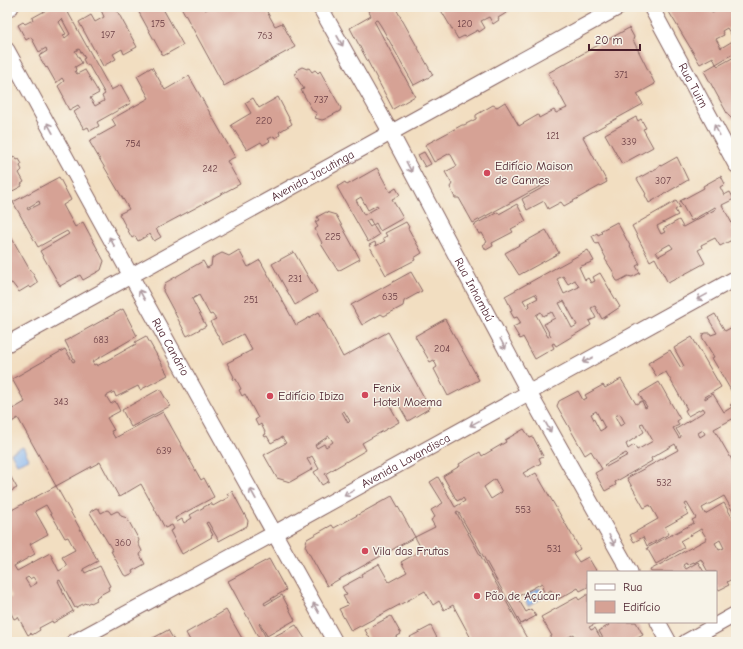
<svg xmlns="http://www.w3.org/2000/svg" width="743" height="649" viewBox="0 0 743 649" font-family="'Comic Neue',sans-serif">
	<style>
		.water { fill: #86b6f1; stroke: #686a8e }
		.building { fill: #d6a295; fill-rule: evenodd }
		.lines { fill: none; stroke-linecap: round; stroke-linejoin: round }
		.minor-casing { stroke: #856260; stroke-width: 17 }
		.minor { stroke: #fff; stroke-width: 15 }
		.oneway { stroke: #ae9aa0 }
		.poi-dot { fill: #d1495b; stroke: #f7f3e8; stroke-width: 1.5 }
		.labels { text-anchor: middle; stroke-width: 3; stroke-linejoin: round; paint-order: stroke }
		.number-label { font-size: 10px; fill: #6d4046 }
		.street-label { font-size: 12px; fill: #4a1f2b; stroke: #f7f3e8 }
		.poi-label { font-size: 12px; fill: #4a1f2b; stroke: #f7f3e8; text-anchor: start }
	</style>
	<rect width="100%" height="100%" fill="#f7f3e8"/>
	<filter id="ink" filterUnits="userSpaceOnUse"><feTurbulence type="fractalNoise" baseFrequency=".025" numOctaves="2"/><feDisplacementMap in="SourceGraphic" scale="8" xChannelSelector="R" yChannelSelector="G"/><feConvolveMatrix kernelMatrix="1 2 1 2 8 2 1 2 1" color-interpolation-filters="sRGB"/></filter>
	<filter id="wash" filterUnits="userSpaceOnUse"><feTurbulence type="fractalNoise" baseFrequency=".012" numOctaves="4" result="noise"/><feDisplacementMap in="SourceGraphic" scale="16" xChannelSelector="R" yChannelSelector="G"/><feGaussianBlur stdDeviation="0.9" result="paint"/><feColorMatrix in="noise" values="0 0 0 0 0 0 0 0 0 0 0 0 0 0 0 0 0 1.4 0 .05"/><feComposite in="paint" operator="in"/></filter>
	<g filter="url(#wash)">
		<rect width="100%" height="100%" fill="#f2dec1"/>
		<path class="water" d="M 23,447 L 29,459 L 17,464 L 11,453 Z
			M 540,588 L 544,597 L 528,606 L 524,597 Z"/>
		<g id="blocks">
			<path class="building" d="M 52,7 L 65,7 L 111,90 L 121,85 L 131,103 L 97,122 L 99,126 L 90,131 L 88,127 L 84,129 L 74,112 L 80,108 L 78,105 L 69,110 L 63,98 L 64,97 L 58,86 L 64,81 L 62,78 L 56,83 L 47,67 L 46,68 L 39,56 L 47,51 L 46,48 L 39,52 L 31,37 L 26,40 L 18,25 L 23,22 L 25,24 L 33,20 L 32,18 ZM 62,19 L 70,34 L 65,38 L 63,35 L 66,34 L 59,22 ZM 79,49 L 85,58 L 83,59 L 86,65 L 88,64 L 105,94 L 102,96 L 104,101 L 95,106 L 90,98 L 99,93 L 85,70 L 77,74 L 75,71 L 76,70 L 75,67 L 82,63 L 75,51 Z
				M 107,7 L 115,7 L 137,47 L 124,54 L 122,49 L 113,54 L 116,59 L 103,66 L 79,22 L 91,15 L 95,22 L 104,17 L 101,10 Z
				M 136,7 L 162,7 L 183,45 L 163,56 Z
				M 181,7 L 204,7 L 205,10 L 211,7 L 271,7 L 266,10 L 275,26 L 282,23 L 295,47 L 224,86 Z
				M 369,7 L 395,7 L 433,75 L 414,85 L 381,26 L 377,20 L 374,21 L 415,96 L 393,109 L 350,28 L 371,16 L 367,8 Z
				M 439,7 L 516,7 L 498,18 L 499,20 L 493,24 L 489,17 L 481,21 L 485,28 L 479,32 L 478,30 L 465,37 L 464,36 L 458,39 Z
				M 540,7 L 549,7 L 542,11 Z
				M 666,7 L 709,7 L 712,13 L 714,12 L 712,7 L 736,7 L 736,34 L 732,36 L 727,28 L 722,31 L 724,35 L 716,39 L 721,48 L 736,39 L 736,52 L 716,64 L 713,57 L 700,64 Z
				M 629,28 L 634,37 L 633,40 L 655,84 L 637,94 L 643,104 L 583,137 L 607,182 L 564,206 L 561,202 L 548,209 L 544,201 L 527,210 L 522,199 L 551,183 L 550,181 L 473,223 L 459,198 L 455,198 L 450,187 L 452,184 L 445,172 L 457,166 L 450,153 L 434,162 L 425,145 L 462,125 L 464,125 L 476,119 L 476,115 L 493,105 L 497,107 L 505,102 L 519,126 L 538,115 L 539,118 L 554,110 L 556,113 L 567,108 L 548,73 Z
				M 736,56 L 736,117 L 732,119 L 728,115 L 704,71 L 716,64 L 718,66 Z
				M 152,67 L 165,90 L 189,76 L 235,157 L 227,161 L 240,184 L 156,229 L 161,237 L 154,241 L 150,234 L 138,241 L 135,236 L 132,238 L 119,214 L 129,209 L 89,141 L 116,126 L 112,119 L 149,98 L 137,76 Z
				M 302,67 L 307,69 L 309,68 L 312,72 L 315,70 L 318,73 L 320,71 L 341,108 L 340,111 L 325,119 L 322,120 L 315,118 L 317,113 L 313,111 L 301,90 L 304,89 L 295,75 L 298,69 Z
				M 278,97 L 292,124 L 279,132 L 280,135 L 275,138 L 274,136 L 268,139 L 270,141 L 263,145 L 261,142 L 247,150 L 231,125 L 251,113 L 245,103 L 253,98 L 259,108 Z
				M 636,117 L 638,121 L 641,119 L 646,128 L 643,129 L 653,147 L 622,164 L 605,134 Z
				M 424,152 L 431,164 L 425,167 L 418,155 Z
				M 11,155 L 13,158 L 15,157 L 17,160 L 19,159 L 22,164 L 20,166 L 22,170 L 19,173 L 24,182 L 21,184 L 22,186 L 7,194 L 7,158 Z
				M 677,157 L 688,180 L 649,203 L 645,195 L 646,194 L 637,179 L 657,168 L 657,167 L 660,165 L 661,166 Z
				M 377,168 L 390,192 L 396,188 L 400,195 L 392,199 L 403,218 L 380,231 L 376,223 L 373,225 L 370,219 L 366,221 L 370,227 L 373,225 L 379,235 L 368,242 L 337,187 L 345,182 L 347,185 ZM 361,197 L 368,210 L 377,205 L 378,207 L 364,215 L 356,200 Z
				M 721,176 L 725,184 L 720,187 L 724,195 L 730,192 L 734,199 L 722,205 L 734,227 L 731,229 L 736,238 L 720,246 L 715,238 L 701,245 L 702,248 L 698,250 L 705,263 L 668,283 L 655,258 L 650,261 L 632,226 L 676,201 L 680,207 L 675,210 L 678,215 L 657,226 L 661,234 L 665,232 L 663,229 L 679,220 L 683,227 L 716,209 L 715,207 L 691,221 L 680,201 L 704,188 L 703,186 ZM 670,244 L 673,248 L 659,256 L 656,252 Z
				M 59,177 L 71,200 L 63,205 L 75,227 L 83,222 L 104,261 L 101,270 L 83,280 L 80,275 L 60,286 L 40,251 L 69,234 L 67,231 L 38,247 L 13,202 ZM 39,201 L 40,204 L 28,210 L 27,208 Z
				M 517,204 L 526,221 L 511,229 L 513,232 L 492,243 L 493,246 L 486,250 L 483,245 L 487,242 L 482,233 L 479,234 L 474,225 L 498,212 L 499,214 Z
				M 326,212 L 336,215 L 360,259 L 338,271 L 321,244 L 322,243 L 315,229 L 318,227 L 315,222 L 319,220 L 317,217 Z
				M 406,222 L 409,227 L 408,228 L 422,253 L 414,258 L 415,260 L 386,275 L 369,245 L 375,242 L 376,246 L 385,241 L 383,238 L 387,236 L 385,233 Z
				M 617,222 L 640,264 L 636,266 L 640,273 L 632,277 L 628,276 L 619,281 L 617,281 L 614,276 L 614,273 L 605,259 L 606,258 L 598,243 L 596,244 L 592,236 L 597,233 L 598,235 L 602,233 L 600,231 Z
				M 546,230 L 559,253 L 519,275 L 505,253 Z
				M 10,235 L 31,272 L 32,272 L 38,283 L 31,288 L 29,286 L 19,292 L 12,283 L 9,284 L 7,279 L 7,236 Z
				M 239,250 L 248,267 L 260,260 L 296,325 L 319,312 L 343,357 L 388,332 L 430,408 L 408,421 L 396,400 L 389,404 L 399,422 L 362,443 L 366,450 L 325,474 L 329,481 L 322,485 L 314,472 L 319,469 L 312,456 L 307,459 L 313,469 L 290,482 L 277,478 L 264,455 L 286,443 L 282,437 L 271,443 L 267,436 L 265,437 L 264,435 L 266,434 L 261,424 L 258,426 L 255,420 L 258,418 L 245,394 L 242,396 L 239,390 L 241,389 L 236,379 L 234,380 L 233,378 L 234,377 L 227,363 L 252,350 L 243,334 L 223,345 L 210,322 L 216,319 L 212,314 L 210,315 L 199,295 L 192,299 L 206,326 L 187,336 L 163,291 L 165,283 L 203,261 L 207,268 L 211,266 L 212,258 L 222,253 L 229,256 ZM 344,411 L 350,421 L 348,423 L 342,412 ZM 329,436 L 333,442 L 326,447 L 324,444 L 317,448 L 315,445 Z
				M 588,250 L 594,261 L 579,267 L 585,280 L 588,278 L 591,283 L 595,281 L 593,277 L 600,273 L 620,307 L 602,319 L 595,306 L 591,308 L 596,318 L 589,321 L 591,325 L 556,346 L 554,343 L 552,344 L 554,348 L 535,359 L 523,337 L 520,339 L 513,327 L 521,323 L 517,317 L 514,318 L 510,311 L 512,310 L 505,296 ZM 563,276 L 568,284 L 575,280 L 579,287 L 564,294 L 557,279 ZM 535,294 L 538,298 L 529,303 L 530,306 L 528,308 L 523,300 ZM 564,301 L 577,325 L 572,328 L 559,303 ZM 541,312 L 543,316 L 552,312 L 555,318 L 544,324 L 551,336 L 548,337 L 536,315 Z
				M 294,252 L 317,292 L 295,305 L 272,264 Z
				M 411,272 L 422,291 L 404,301 L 403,306 L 384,316 L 381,314 L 362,325 L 351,305 Z
				M 123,309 L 137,336 L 92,362 L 94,365 L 96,364 L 97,366 L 136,344 L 135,342 L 146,336 L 168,375 L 140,390 L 138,386 L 116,397 L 114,392 L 106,396 L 111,404 L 115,401 L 120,411 L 107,418 L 114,430 L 111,431 L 115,438 L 163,412 L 201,480 L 204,478 L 214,497 L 175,518 L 177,522 L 182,519 L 184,523 L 192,518 L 190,515 L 211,503 L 213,506 L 229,497 L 227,494 L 232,491 L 248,521 L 247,526 L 219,541 L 208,522 L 206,523 L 213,535 L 211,536 L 212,537 L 182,554 L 170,531 L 174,529 L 172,525 L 165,528 L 141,484 L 119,497 L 100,462 L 56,486 L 18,418 L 7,425 L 7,398 L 13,409 L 25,402 L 12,379 L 65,349 L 73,362 L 75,361 L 65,341 Z
				M 715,314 L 725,331 L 736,325 L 736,399 L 712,358 L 714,357 L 702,337 L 703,334 L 706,333 L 710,333 L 711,335 L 717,333 L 708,318 Z
				M 445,319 L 479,380 L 448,396 L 434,369 L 437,367 L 434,360 L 430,362 L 415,336 Z
				M 692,337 L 721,387 L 705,397 L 705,399 L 713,394 L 724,412 L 732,407 L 730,405 L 736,402 L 736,417 L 714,429 L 736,467 L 736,517 L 724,496 L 702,508 L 705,514 L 724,503 L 736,524 L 736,576 L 727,582 L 729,585 L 719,590 L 716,585 L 716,572 L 708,572 L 701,559 L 694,563 L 694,562 L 687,565 L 686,563 L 683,565 L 686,569 L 698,562 L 704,572 L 651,572 L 650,570 L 707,539 L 701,529 L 680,541 L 684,548 L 656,564 L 647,548 L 694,523 L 692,520 L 696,518 L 687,503 L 685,504 L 687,508 L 685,509 L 688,514 L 665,527 L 669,534 L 647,546 L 643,537 L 634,542 L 630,535 L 658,519 L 650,505 L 644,508 L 627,478 L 678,450 L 675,444 L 651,458 L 652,461 L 615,482 L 616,485 L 605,491 L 595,473 L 602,469 L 591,451 L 585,455 L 557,406 L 559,401 L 578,391 L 583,400 L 587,398 L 585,395 L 603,385 L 605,388 L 621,379 L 636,404 L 642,401 L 645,408 L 647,407 L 639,394 L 659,382 L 680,419 L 677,421 L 679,425 L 673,428 L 679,438 L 681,437 L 676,429 L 705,411 L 703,408 L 688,416 L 685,410 L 687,409 L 666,372 L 657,377 L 648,363 L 670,350 L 681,368 L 684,366 L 674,348 ZM 596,411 L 605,428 L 600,431 L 591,414 ZM 620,414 L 625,423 L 620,426 L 615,416 ZM 643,423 L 653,441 L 637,450 L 634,445 L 628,449 L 626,444 L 644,432 L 640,424 ZM 703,430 L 705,434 L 700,437 L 698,433 ZM 626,453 L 628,455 L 606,467 L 604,465 ZM 720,540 L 724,548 L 719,550 L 715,543 Z
				M 160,389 L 170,406 L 131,427 L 122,410 Z
				M 524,429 L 530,438 L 533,437 L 543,456 L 539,458 L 541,463 L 523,473 L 527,478 L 536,473 L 580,549 L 573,553 L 579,562 L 588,557 L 597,572 L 588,572 L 588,587 L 580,591 L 578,588 L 557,600 L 551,590 L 545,593 L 542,588 L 544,586 L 542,583 L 517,597 L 526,612 L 531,609 L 536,616 L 521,624 L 458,511 L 456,512 L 529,642 L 473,642 L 453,605 L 444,610 L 439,601 L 433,605 L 425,591 L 351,631 L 339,609 L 348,605 L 343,596 L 347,595 L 342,587 L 362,576 L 361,574 L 379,564 L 389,582 L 407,572 L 401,562 L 422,550 L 415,537 L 435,527 L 431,520 L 435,517 L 431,510 L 443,503 L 430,482 L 438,477 L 455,507 L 465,501 L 463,498 L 457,501 L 443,476 L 460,466 L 459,464 L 480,452 L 482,456 L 506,442 L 505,440 ZM 495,479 L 502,492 L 491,499 L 484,487 Z
				M 7,470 L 17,488 L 7,493 Z
				M 56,486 L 98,561 L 83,569 L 85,573 L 100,566 L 110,586 L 108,587 L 109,590 L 98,596 L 96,598 L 97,600 L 91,603 L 90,602 L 86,604 L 85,603 L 75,608 L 60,580 L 58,581 L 63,591 L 62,591 L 73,611 L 53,623 L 52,621 L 39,628 L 40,630 L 32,635 L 31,633 L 28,635 L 18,617 L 14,619 L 7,605 L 7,599 L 12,597 L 7,588 L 7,514 L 8,512 ZM 46,505 L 65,538 L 68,537 L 75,550 L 62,557 L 67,566 L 59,571 L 50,553 L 17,571 L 14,566 L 35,554 L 30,544 L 48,534 L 35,511 ZM 28,577 L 30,579 L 33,577 L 37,583 L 30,587 L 25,579 Z
				M 392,496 L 415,537 L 327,586 L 305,546 L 307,539 L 332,525 L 334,528 Z
				M 96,508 L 99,509 L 101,513 L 107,510 L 109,511 L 111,514 L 117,511 L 119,512 L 121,516 L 127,518 L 139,540 L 138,543 L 142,551 L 140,555 L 145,564 L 132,571 L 133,573 L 127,576 L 124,575 L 111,551 L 113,551 L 90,513 L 91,511 Z
				M 269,559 L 286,590 L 264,603 L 265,605 L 282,595 L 295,620 L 267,636 L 260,623 L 259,624 L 268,642 L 261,642 L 228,581 Z
				M 588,594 L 588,622 L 599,622 L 589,627 L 591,630 L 595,628 L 603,642 L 578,642 L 574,634 L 560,642 L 541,642 L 552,636 L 541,617 L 577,597 L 579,600 Z
				M 226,610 L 244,642 L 191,642 L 186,633 Z
				M 391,616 L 401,634 L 387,642 L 372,642 L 365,630 Z
				M 607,622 L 636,622 L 643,635 L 630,642 L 605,642 L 599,631 L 609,625 Z
				M 296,625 L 307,642 L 271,642 L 269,639 Z
				M 431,626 L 439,642 L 408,642 L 412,640 L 410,637 Z
				M 168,630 L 175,642 L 146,642 Z"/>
		</g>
	</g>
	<g filter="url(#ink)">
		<use href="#blocks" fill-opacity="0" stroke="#856260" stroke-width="1"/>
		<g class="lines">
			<g class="minor-casing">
				<g id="minor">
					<path id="s1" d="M 320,7 L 391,133 L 529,393 L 630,572"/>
					<path id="s2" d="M 651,7 L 736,165"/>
					<path d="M 7,9 L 11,7"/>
					<path id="s3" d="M 7,50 L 131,276 L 335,642"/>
					<path id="s4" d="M 7,344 L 619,7"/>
					<path d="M 658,622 L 669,642"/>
					<path id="s5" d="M 74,642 L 275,533 L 736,278"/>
					<path d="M 686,642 L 736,614"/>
				</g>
			</g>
			<use href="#minor" class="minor"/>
		</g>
		<defs><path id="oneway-shaft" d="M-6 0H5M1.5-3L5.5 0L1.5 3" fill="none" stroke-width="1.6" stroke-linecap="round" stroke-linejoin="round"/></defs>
		<g class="oneway">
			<use href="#oneway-shaft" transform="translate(340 41) rotate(61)"/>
			<use href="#oneway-shaft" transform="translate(50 128) rotate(-119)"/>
			<use href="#oneway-shaft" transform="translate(717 130) rotate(-118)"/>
			<use href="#oneway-shaft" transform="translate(409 167) rotate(62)"/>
			<use href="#oneway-shaft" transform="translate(112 242) rotate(-119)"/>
			<use href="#oneway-shaft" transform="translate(142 295) rotate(-119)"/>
			<use href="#oneway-shaft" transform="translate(702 297) rotate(151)"/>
			<use href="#oneway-shaft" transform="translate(503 344) rotate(62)"/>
			<use href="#oneway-shaft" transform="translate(588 360) rotate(151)"/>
			<use href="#oneway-shaft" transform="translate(475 423) rotate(151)"/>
			<use href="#oneway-shaft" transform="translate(548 427) rotate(61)"/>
			<use href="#oneway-shaft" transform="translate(349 493) rotate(151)"/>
			<use href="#oneway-shaft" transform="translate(253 494) rotate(-119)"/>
			<use href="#oneway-shaft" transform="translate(612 540) rotate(61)"/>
			<use href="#oneway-shaft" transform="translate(316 608) rotate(-119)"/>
		</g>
	</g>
	<g class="poi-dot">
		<circle cx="487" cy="173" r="4"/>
		<circle cx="365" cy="395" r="4"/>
		<circle cx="270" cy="396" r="4"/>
		<circle cx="365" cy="551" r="4"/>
		<circle cx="477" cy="596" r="4"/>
	</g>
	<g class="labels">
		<g class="number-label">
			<text x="158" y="27">175</text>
			<text x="465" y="27">120</text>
			<text x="108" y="38">197</text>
			<text x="265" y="39">763</text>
			<text x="621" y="78">371</text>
			<text x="321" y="103">737</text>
			<text x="264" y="124">220</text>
			<text x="553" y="139">121</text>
			<text x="629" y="145">339</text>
			<text x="133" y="147">754</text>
			<text x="210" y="172">242</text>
			<text x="663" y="184">307</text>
			<text x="333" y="240">225</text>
			<text x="295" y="282">231</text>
			<text x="390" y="300">635</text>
			<text x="251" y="303">251</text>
			<text x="101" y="343">683</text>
			<text x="442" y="352">204</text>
			<text x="61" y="405">343</text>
			<text x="164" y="454">639</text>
			<text x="664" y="486">532</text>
			<text x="523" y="513">553</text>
			<text x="123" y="546">360</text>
			<text x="554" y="552">531</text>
		</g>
		<g class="street-label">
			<text dy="4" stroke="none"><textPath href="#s2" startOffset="89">Rua Tuim</textPath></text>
			<text dy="4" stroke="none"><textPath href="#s4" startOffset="349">Avenida Jacutinga</textPath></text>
			<text dy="4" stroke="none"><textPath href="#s1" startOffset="322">Rua Inhambú</textPath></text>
			<text dy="4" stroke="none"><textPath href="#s3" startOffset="339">Rua Canário</textPath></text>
			<text dy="4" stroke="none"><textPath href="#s5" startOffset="378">Avenida Lavandisca</textPath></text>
		</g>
		<g class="poi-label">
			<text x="495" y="170">Edifício Maison<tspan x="495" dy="14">de Cannes</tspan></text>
			<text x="373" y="392">Fenix<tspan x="373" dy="14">Hotel Moema</tspan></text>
			<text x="278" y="400">Edifício Ibiza</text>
			<text x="373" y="555">Vila das Frutas</text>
			<text x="485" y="600">Pão de Açúcar</text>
		</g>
	</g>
	<rect width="743" height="649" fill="none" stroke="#f7f3e8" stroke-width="24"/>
	<rect x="587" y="571" width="130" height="52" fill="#f7f3e8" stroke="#b29e9c"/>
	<rect x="595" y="584" width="20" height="6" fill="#ffffff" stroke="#b29e9c"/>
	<text x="623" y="591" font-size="12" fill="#4a1f2b">Rua</text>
	<rect x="595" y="601" width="20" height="12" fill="#d6a295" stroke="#b29e9c"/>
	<text x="623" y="611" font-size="12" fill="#4a1f2b">Edifício</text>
	<path d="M589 44v6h51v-6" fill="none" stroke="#4a1f2b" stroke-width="2"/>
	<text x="595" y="44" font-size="12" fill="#4a1f2b" stroke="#f7f3e8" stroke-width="3" paint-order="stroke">20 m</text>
</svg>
